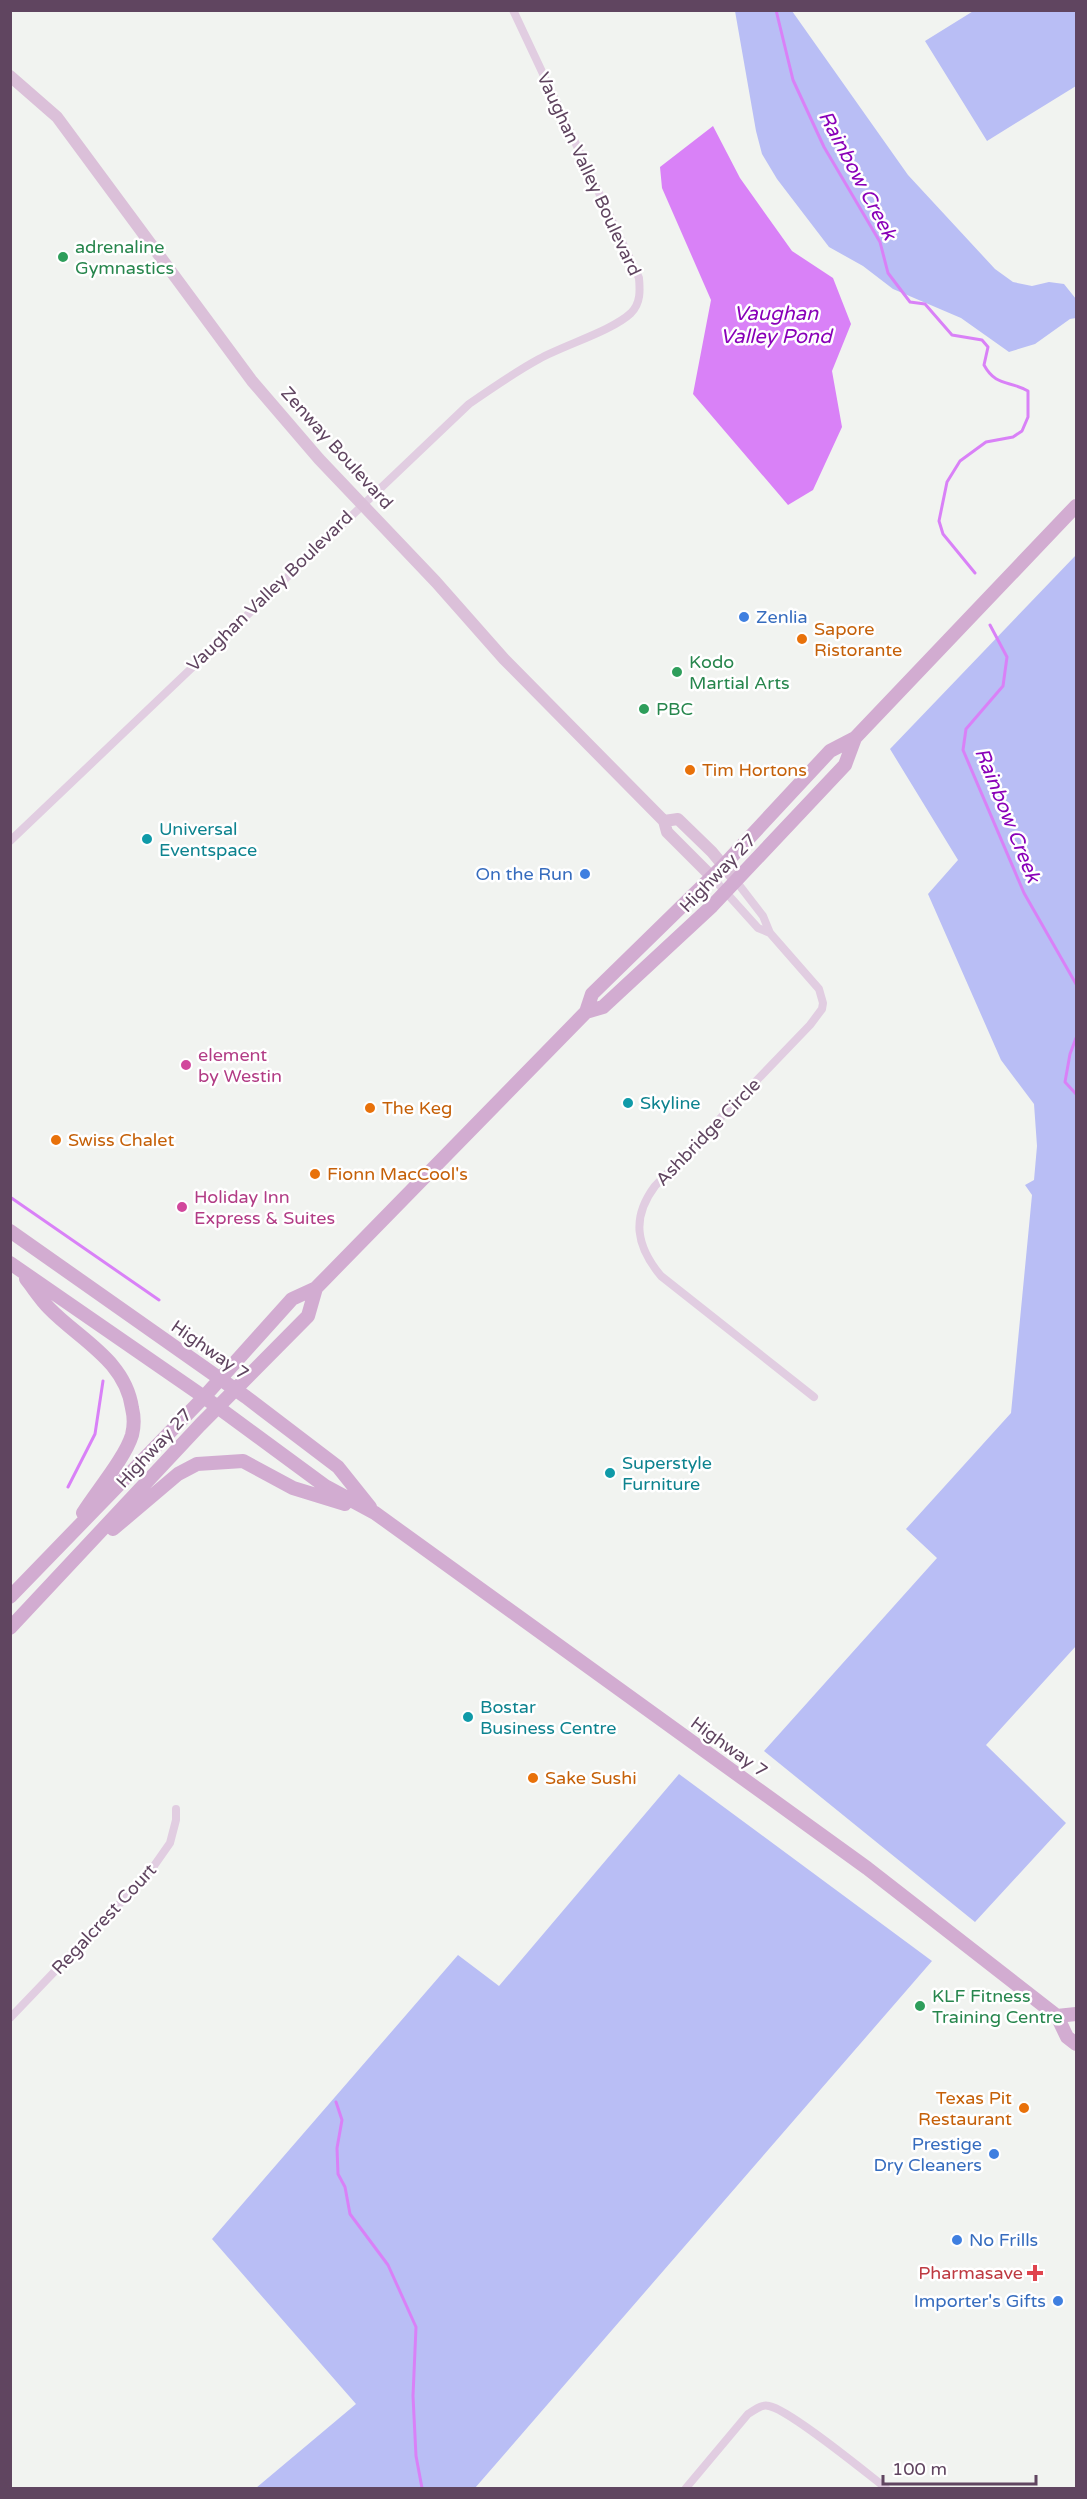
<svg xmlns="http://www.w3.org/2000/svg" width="1087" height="2499" viewBox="0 0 1087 2499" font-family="'Varela Round',sans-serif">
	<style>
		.green { fill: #b9bef5 }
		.water { fill: #d981f7 }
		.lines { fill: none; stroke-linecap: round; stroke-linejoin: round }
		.stream { stroke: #d981f7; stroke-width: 3 }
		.street { stroke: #e1cde1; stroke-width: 8 }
		.secondary { stroke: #dbc0d9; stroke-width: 12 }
		.primary { stroke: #d2acd1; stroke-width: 14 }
		.leisure-dot { fill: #2e9e5b; stroke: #fff; stroke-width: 2 }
		.shop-dot { fill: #3f7fe0; stroke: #fff; stroke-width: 2 }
		.food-dot { fill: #e8710a; stroke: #fff; stroke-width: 2 }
		.culture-dot { fill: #0f9aa8; stroke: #fff; stroke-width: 2 }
		.hotel-dot { fill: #d1479c; stroke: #fff; stroke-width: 2 }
		.health-dot { fill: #e0444e; stroke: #fff; stroke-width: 2 }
		.labels { text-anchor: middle; stroke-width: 5; stroke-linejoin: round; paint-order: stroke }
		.street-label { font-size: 18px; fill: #604560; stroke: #fff }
		.leisure-label { font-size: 18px; fill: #27864d; stroke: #fff; text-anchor: start }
		.shop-label { font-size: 18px; fill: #366cbe; stroke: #fff; text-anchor: end }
		.food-label { font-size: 18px; fill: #c56008; stroke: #fff; text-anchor: start }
		.culture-label { font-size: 18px; fill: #0d838f; stroke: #fff; text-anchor: start }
		.hotel-label { font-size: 18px; fill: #b23c85; stroke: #fff; text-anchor: start }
		.health-label { font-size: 18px; fill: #be3a42; stroke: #fff; text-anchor: end }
		.water-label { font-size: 20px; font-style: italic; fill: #8900b8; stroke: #fff }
	</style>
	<rect width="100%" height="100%" fill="#f1f3f0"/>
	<path class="green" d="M 975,10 L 1076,11 L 1076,86 L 987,141 L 925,41 Z
		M 735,11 L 792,11 L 908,175 L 995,269 L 1013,282 L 1032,286 L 1049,282 L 1064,284 L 1076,299 L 1076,318 L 1070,319 L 1035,344 L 1009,352 L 961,318 L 893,289 L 863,266 L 829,247 L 777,179 L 762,154 L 756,131 Z
		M 1076,555 L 1076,1646 L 986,1745 L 1066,1823 L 975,1922 L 764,1751 L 937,1558 L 906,1529 L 1011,1413 L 1032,1195 L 1025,1185 L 1034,1180 L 1037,1146 L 1034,1104 L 1001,1060 L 928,894 L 958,860 L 890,749 Z
		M 679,1774 L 932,1961 L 475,2488 L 256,2488 L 356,2404 L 212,2239 L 458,1955 L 499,1986 Z"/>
	<path class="water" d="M 713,126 L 740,178 L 792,251 L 833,278 L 851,324 L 832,371 L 842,427 L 813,490 L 788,505 L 693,394 L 711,300 L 662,188 L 660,167 Z"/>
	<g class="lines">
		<path class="stream" d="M 776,10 L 793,80 L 824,147 L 880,242 L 888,273 L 910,302 L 925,304 L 952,335 L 982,340 L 988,347 L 984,365 C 996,387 1009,380 1028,391 L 1028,417 L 1022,431 L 1013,437 L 986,442 L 960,461 L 947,482 L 939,521 L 943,534 L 975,573
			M 990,625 L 1007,657 L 1003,686 L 966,729 L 963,750 L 1024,893 L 1076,984
			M 1076,1038 L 1070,1054 L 1065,1082 L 1076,1094
			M 10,1197 L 159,1300
			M 68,1487 L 95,1434 L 103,1381
			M 336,2102 L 342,2120 L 337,2148 L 338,2174 L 345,2187 L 350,2214 L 388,2265 L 416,2327 L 413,2396 L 416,2456 L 422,2488"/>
		<path class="street" d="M 10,841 L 469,404 C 492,388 515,372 539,359 C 564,345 612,331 631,313 C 641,303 640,290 639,278 L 513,10
			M 712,877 L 758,928 L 770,933
			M 736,881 L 763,916 L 770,933 L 819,989 L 823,1003 L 822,1009 L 810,1025 L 655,1186 C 631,1218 636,1246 661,1276 L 814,1397
			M 10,2018 L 149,1873 L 170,1843 L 176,1820 L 176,1809
			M 686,2488 L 748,2414 C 755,2410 761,2404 769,2406 C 790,2410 865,2472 886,2488"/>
		<path class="secondary" d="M 10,76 L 57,117 L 252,381 L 319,459 L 436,582 L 504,659 L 664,821 L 667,832 L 712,877
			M 664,821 L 678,819 L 712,852 L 736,881"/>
		<path class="primary" d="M 586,1012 L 603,1007 L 712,906 L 845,765 L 855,738
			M 10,1231 L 246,1397 L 338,1467 L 370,1507
			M 10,1263 L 204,1397 L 325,1486 L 375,1513 L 867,1868 L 1057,2016 L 1067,2037 L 1076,2044
			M 26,1279 C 34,1289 41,1300 49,1308 C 80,1340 125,1360 132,1408 C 134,1416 134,1427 132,1435 C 125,1458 96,1492 83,1513
			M 113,1529 L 178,1474 L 197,1464 L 243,1461 L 293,1488 L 345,1504
			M 10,1597 L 204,1397 L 292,1299 L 316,1288 L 586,1012 L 592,994 L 723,866 L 830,751 L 855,738 L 1076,506
			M 10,1628 L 200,1425 L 308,1316 L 316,1288
			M 1057,2016 L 1076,2014"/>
	</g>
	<g class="leisure-dot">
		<circle cx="63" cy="257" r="6"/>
		<circle cx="677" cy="672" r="6"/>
		<circle cx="644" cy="709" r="6"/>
		<circle cx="920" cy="2006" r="6"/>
	</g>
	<g class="shop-dot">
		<circle cx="744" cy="617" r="6"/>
		<circle cx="585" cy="874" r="6"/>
		<circle cx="994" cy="2154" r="6"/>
		<circle cx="957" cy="2240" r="6"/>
		<circle cx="1058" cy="2301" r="6"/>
	</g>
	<g class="food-dot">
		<circle cx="802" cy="639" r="6"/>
		<circle cx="690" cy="770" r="6"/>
		<circle cx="370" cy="1108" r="6"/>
		<circle cx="56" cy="1140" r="6"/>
		<circle cx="315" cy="1174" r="6"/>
		<circle cx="533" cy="1778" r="6"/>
		<circle cx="1024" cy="2108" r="6"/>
	</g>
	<g class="culture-dot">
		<circle cx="147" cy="839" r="6"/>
		<circle cx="628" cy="1103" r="6"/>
		<circle cx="610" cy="1473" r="6"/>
		<circle cx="468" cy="1717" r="6"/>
	</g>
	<g class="hotel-dot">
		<circle cx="186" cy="1065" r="6"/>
		<circle cx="182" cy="1207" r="6"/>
	</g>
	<path class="health-dot" d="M1032 2264h6v6h6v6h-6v6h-6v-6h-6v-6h6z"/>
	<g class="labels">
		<g class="street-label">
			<text transform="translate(589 174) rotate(65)" y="6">Vaughan Valley Boulevard</text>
			<text transform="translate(337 448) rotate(48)" y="6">Zenway Boulevard</text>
			<text transform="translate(270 591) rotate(-44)" y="6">Vaughan Valley Boulevard</text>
			<text transform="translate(718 873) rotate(-46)" y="6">Highway 27</text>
			<text transform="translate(708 1132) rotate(-46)" y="6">Ashbridge Circle</text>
			<text transform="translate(210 1350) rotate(35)" y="6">Highway 7</text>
			<text transform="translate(154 1448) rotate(-47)" y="6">Highway 27</text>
			<text transform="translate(729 1747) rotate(36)" y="6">Highway 7</text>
			<text transform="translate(104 1919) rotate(-47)" y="6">Regalcrest Court</text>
		</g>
		<g class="leisure-label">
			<text x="75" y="253">adrenaline<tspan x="75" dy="21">Gymnastics</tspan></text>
			<text x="689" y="668">Kodo<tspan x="689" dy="21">Martial Arts</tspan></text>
			<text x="656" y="715">PBC</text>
			<text x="932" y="2002">KLF Fitness<tspan x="932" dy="21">Training Centre</tspan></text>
		</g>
		<g class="shop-label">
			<text x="756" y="623" text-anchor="start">Zenlia</text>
			<text x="573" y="880">On the Run</text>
			<text x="982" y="2150">Prestige<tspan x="982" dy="21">Dry Cleaners</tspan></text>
			<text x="969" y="2246" text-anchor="start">No Frills</text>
			<text x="1046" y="2307">Importer's Gifts</text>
		</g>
		<g class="food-label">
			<text x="814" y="635">Sapore<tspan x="814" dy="21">Ristorante</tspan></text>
			<text x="702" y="776">Tim Hortons</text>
			<text x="382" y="1114">The Keg</text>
			<text x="68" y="1146">Swiss Chalet</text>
			<text x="327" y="1180">Fionn MacCool's</text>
			<text x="545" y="1784">Sake Sushi</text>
			<text x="1012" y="2104" text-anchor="end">Texas Pit<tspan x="1012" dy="21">Restaurant</tspan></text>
		</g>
		<g class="culture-label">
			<text x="159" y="835">Universal<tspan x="159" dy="21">Eventspace</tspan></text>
			<text x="640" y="1109">Skyline</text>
			<text x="622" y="1469">Superstyle<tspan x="622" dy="21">Furniture</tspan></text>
			<text x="480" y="1713">Bostar<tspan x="480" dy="21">Business Centre</tspan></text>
		</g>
		<g class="hotel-label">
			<text x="198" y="1061">element<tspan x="198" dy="21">by Westin</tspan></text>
			<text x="194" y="1203">Holiday Inn<tspan x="194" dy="21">Express &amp; Suites</tspan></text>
		</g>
		<g class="health-label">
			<text x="1023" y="2279">Pharmasave</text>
		</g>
		<g class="water-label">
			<text transform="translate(858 175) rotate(62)" y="7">Rainbow Creek</text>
			<text x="776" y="320">Vaughan<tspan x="776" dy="23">Valley Pond</tspan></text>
			<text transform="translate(1008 815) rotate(68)" y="7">Rainbow Creek</text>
		</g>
	</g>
	<rect width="1087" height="2499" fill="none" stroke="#604560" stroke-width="24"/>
	<path d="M883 2475v9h153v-9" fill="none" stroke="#604560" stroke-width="3"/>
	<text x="892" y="2475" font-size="18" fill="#604560" stroke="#ffffff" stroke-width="4.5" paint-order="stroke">100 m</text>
</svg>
